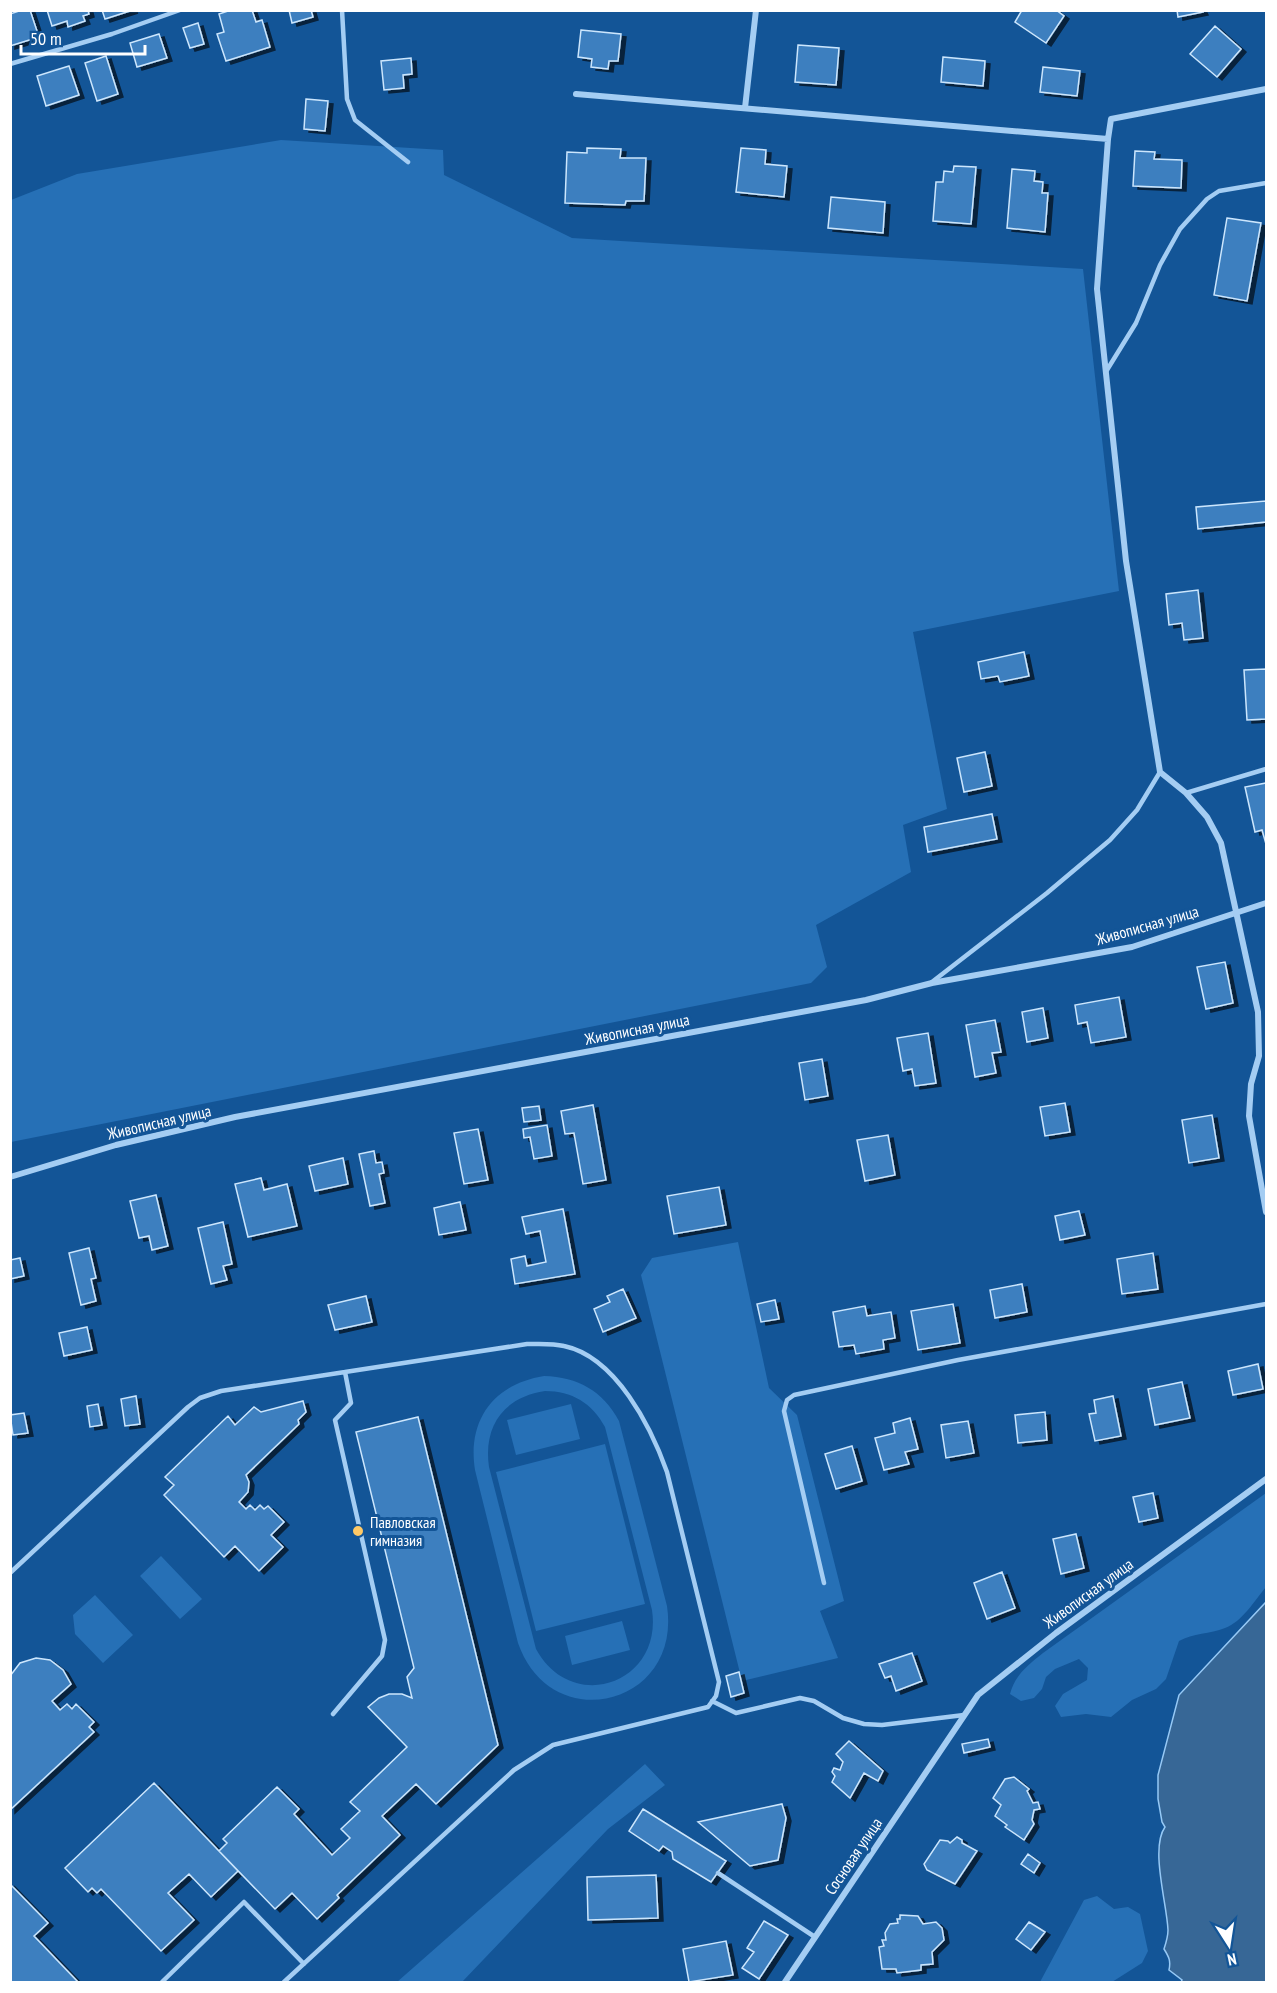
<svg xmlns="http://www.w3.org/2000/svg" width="1277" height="1993" viewBox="0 0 1277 1993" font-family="'PT Sans Narrow',sans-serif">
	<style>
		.green { fill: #2670b6; fill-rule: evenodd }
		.water { fill: #376796; stroke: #96c9f6; stroke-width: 1.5 }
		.building { fill: #3c7fbf; stroke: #cce6fd; stroke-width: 1.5; filter: url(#shadow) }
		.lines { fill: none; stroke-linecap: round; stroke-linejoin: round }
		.lane { stroke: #a4cdf3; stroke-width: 4.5 }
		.street { stroke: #a4cdf3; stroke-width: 6 }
		.poi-dot { fill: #ffc966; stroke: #135597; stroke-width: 2 }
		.labels { text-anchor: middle; stroke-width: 6; stroke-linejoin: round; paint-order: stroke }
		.street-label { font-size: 16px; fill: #fff; stroke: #135597 }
		.poi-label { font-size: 16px; fill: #fff; stroke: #135597; text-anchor: start }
	</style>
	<defs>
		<filter id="shadow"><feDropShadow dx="5" dy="3" stdDeviation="0" flood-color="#0009"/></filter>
	</defs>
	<rect width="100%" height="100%" fill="#135597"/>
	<path class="green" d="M 281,140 L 443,150 L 444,175 L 572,238 L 1083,269 L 1119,591 L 913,632 L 947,809 L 903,825 L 911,872 L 816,925 L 827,967 L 811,983 L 11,1142 L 11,200 L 77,174 Z
		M 738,1242 L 769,1388 L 797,1415 L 844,1601 L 820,1611 L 838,1658 L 742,1681 L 641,1275 L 652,1258 Z
		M 544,1376 C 578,1377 603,1391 619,1421 L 667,1606 C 682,1706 551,1738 518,1643 L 475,1470 C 467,1420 494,1384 544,1376 ZM 545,1391 C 572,1391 592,1403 605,1427 L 652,1610 C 663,1684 572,1715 536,1649 L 489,1467 C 483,1426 504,1397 545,1391 Z
		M 571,1404 L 580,1439 L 516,1455 L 507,1420 Z
		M 605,1444 L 645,1604 L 536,1631 L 496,1472 Z
		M 1266,1493 L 1266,1587 C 1255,1600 1242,1622 1225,1628 C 1210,1634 1193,1633 1179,1641 L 1166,1679 L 1156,1689 L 1132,1700 L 1111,1717 L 1086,1714 L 1061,1717 L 1055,1706 L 1063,1694 L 1087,1680 L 1088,1668 L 1079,1659 L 1055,1669 L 1046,1677 L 1042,1689 L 1034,1698 L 1021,1701 L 1010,1694 C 1015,1675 1028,1665 1043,1653 Z
		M 161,1556 L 202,1599 L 180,1619 L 140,1576 Z
		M 95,1595 L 133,1635 L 103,1663 L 75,1634 L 73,1615 Z
		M 622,1621 L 630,1650 L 572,1665 L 565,1636 Z
		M 645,1764 L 665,1785 L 608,1829 L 462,1982 L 397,1982 Z
		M 1097,1896 L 1114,1909 L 1128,1907 L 1140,1914 L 1148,1951 L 1142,1963 L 1112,1982 L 1040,1982 L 1084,1900 Z"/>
	<path class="water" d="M 1266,1602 L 1266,1982 L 1181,1982 L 1182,1980 L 1169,1970 C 1171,1961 1169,1957 1164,1949 C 1166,1943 1168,1936 1168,1930 C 1167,1904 1150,1848 1165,1827 L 1162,1822 L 1158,1799 L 1158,1775 L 1179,1695 Z"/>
	<path class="building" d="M 22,10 L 30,10 L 39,37 L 10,46 L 10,14 Z
		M 47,10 L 88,10 L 89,14 L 83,16 L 85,21 L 68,27 L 67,21 L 52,26 Z
		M 102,10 L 133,10 L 105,19 Z
		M 231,10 L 252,10 L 256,22 L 262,20 L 270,47 L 226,61 L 217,34 L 224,32 L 219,14 Z
		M 289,10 L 311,10 L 313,17 L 292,23 Z
		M 1022,10 L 1056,10 L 1064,16 L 1046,43 L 1015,22 Z
		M 1177,10 L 1202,10 L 1203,12 L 1178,17 Z
		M 198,23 L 204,44 L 190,48 L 183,28 Z
		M 1215,26 L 1241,49 L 1217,77 L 1190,54 Z
		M 581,30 L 621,34 L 618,61 L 609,61 L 608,69 L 591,67 L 592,59 L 578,57 Z
		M 159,34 L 167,58 L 137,67 L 130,43 Z
		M 798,45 L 839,48 L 836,85 L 795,82 Z
		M 106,56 L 118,94 L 97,101 L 85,63 Z
		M 943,57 L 985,61 L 983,86 L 941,82 Z
		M 411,58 L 412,74 L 403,75 L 404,88 L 384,90 L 381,61 Z
		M 69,66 L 79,95 L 46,106 L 37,76 Z
		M 1043,67 L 1080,71 L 1077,96 L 1040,92 Z
		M 306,99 L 328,101 L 325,131 L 304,129 Z
		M 587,148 L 621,149 L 620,158 L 646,158 L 644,201 L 626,201 L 625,205 L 565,203 L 567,152 L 587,153 Z
		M 741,148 L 766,150 L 765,164 L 787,166 L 784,197 L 736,192 Z
		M 1135,151 L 1155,152 L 1154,159 L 1182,160 L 1181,188 L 1133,186 Z
		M 954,166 L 976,167 L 971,224 L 933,221 L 936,182 L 943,182 L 944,171 L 953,172 Z
		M 1012,169 L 1035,171 L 1034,181 L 1043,182 L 1042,193 L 1048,193 L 1045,232 L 1007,228 Z
		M 831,197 L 885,202 L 883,233 L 828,228 Z
		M 1227,218 L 1261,223 L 1247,301 L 1214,295 Z
		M 1266,501 L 1266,522 L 1198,529 L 1196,507 Z
		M 1198,590 L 1203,638 L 1184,640 L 1182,623 L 1169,625 L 1166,594 Z
		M 1024,652 L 1029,676 L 1000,682 L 998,676 L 981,679 L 978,662 Z
		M 1266,669 L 1266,719 L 1247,720 L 1244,670 Z
		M 985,752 L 992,786 L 964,792 L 957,758 Z
		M 1266,783 L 1266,844 L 1262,830 L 1255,832 L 1245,787 Z
		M 992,814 L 997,839 L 928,852 L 924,827 Z
		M 1225,962 L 1233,1003 L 1206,1009 L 1197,967 Z
		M 1119,997 L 1126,1037 L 1091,1043 L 1087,1022 L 1078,1024 L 1075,1005 Z
		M 1043,1008 L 1048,1038 L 1027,1042 L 1022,1012 Z
		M 995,1020 L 1001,1052 L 992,1053 L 996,1073 L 975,1077 L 966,1025 Z
		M 928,1033 L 936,1083 L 915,1086 L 912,1069 L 903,1071 L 897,1038 Z
		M 822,1059 L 828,1096 L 805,1100 L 799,1063 Z
		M 1065,1103 L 1070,1132 L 1045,1136 L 1040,1107 Z
		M 593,1105 L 606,1180 L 583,1184 L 574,1133 L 565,1134 L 561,1111 Z
		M 539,1106 L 541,1120 L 524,1122 L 522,1108 Z
		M 1212,1115 L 1219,1158 L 1189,1163 L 1182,1120 Z
		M 547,1125 L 552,1156 L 534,1159 L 530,1137 L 524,1138 L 523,1129 Z
		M 478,1129 L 488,1180 L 464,1184 L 454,1133 Z
		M 888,1135 L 895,1175 L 865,1181 L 857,1140 Z
		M 374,1151 L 376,1163 L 382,1162 L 384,1173 L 379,1174 L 385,1203 L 370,1206 L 359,1154 Z
		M 343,1158 L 348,1184 L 315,1191 L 309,1166 Z
		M 261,1178 L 264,1190 L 287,1184 L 297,1226 L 248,1237 L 235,1184 Z
		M 719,1187 L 726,1225 L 674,1234 L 667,1196 Z
		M 156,1195 L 168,1246 L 152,1250 L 149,1236 L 139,1238 L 130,1201 Z
		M 460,1202 L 466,1230 L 439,1235 L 434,1208 Z
		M 563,1209 L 575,1274 L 515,1284 L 511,1259 L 525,1256 L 527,1266 L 546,1262 L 540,1231 L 526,1234 L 522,1217 Z
		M 1079,1211 L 1085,1235 L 1060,1240 L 1055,1216 Z
		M 223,1222 L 232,1264 L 223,1266 L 227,1280 L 211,1284 L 198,1228 Z
		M 89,1248 L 96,1278 L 91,1279 L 96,1301 L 81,1305 L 69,1253 Z
		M 1153,1253 L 1158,1289 L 1122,1294 L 1117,1259 Z
		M 20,1258 L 24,1276 L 10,1279 L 10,1260 Z
		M 1022,1284 L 1027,1312 L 995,1318 L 990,1290 Z
		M 623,1289 L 636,1318 L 603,1332 L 594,1309 L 610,1302 L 607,1296 Z
		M 366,1296 L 372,1322 L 335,1330 L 328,1305 Z
		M 775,1300 L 779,1319 L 761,1322 L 757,1304 Z
		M 953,1304 L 960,1343 L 918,1350 L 911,1311 Z
		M 865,1306 L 867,1316 L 891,1312 L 895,1338 L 883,1340 L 884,1349 L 856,1354 L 854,1345 L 839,1347 L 833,1312 Z
		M 87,1327 L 92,1350 L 64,1356 L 59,1333 Z
		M 1258,1364 L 1263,1389 L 1233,1395 L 1228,1371 Z
		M 1182,1382 L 1190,1418 L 1155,1425 L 1148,1389 Z
		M 136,1396 L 140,1424 L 125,1426 L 121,1399 Z
		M 1113,1396 L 1121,1436 L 1095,1441 L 1089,1414 L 1096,1413 L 1094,1400 Z
		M 303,1401 L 306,1412 L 298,1420 L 299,1424 L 246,1475 L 249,1482 L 248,1492 L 239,1502 L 246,1509 L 250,1505 L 255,1510 L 260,1505 L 264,1509 L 268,1506 L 284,1522 L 271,1535 L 283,1547 L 259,1571 L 235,1546 L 224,1557 L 164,1495 L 174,1485 L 165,1477 L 228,1416 L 235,1425 L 254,1407 L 261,1412 Z
		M 98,1404 L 102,1425 L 90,1427 L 87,1406 Z
		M 1045,1412 L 1047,1440 L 1018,1443 L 1015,1415 Z
		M 24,1413 L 28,1433 L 13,1435 L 10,1415 Z
		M 418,1417 L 498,1745 L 436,1804 L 416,1784 L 382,1816 L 400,1835 L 337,1895 L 339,1898 L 317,1919 L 292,1893 L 275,1909 L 219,1851 L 227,1843 L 223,1839 L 277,1787 L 299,1809 L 294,1814 L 332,1855 L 350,1838 L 341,1829 L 360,1811 L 350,1802 L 407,1747 L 368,1707 L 379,1698 L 389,1694 L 402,1694 L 412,1698 L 407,1677 L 414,1668 L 356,1432 Z
		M 910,1418 L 918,1449 L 905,1452 L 909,1464 L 884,1470 L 875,1438 L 895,1433 L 893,1423 Z
		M 968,1421 L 974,1453 L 946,1458 L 941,1425 Z
		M 852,1446 L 862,1481 L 836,1489 L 825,1454 Z
		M 1153,1493 L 1158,1518 L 1139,1522 L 1133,1497 Z
		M 1076,1534 L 1084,1568 L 1061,1574 L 1053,1539 Z
		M 1002,1572 L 1015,1608 L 987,1619 L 974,1583 Z
		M 912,1653 L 922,1681 L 896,1691 L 891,1676 L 885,1678 L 879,1664 Z
		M 36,1658 L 50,1660 L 63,1670 L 71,1684 L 52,1701 L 60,1710 L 67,1704 L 72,1709 L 76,1704 L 94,1722 L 89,1727 L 94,1732 L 10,1810 L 10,1676 L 20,1663 Z
		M 739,1672 L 744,1693 L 731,1697 L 726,1676 Z
		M 988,1739 L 990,1747 L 964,1753 L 962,1744 Z
		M 849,1741 L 883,1771 L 878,1781 L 864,1773 L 850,1798 L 832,1782 L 835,1776 L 832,1772 L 834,1768 L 840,1770 L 843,1762 L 836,1754 Z
		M 1014,1777 L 1029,1789 L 1027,1791 L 1033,1803 L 1038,1802 L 1040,1809 L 1034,1810 L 1032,1820 L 1034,1824 L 1024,1840 L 1005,1827 L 1007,1825 L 995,1816 L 1001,1805 L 993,1798 L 1005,1779 Z
		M 154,1783 L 238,1871 L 211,1897 L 189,1874 L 168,1893 L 194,1920 L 161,1951 L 101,1889 L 97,1893 L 92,1888 L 88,1892 L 65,1868 Z
		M 782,1804 L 786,1818 L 778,1860 L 750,1866 L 698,1822 Z
		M 643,1809 L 726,1861 L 711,1882 L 673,1859 L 672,1852 L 663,1846 L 659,1851 L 629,1831 Z
		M 957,1837 L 962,1840 L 962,1843 L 977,1851 L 955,1884 L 927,1870 L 924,1864 L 940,1840 L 948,1841 L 950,1843 Z
		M 1028,1854 L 1040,1863 L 1034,1873 L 1021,1864 Z
		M 656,1875 L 658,1918 L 588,1920 L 587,1877 Z
		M 10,1884 L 48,1923 L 34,1936 L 78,1982 L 10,1982 Z
		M 900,1915 L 918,1916 L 923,1924 L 936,1922 L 942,1928 L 944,1940 L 932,1952 L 933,1964 L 921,1965 L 921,1970 L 897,1973 L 896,1969 L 882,1969 L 879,1947 L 884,1946 L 882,1940 L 886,1940 L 885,1933 L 890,1924 L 898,1923 L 897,1919 L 900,1919 Z
		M 764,1921 L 788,1935 L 759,1979 L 742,1968 L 754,1952 L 747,1948 Z
		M 1029,1922 L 1045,1932 L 1031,1950 L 1016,1939 Z
		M 726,1941 L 733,1975 L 689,1982 L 683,1949 Z"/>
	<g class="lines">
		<path class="lane" d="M 342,10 L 347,99 L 355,120 L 408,162
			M 10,64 L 112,34 L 180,10
			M 1107,370 L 1136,323 L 1160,265 L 1180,229 L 1207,199 L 1219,191 L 1266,183
			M 1186,793 L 1266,769
			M 932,982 L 1047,893 L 1110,840 L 1137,810 L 1160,772
			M 10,1573 L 188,1407 L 200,1398 L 221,1391 L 527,1344 C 539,1344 552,1343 564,1346 C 616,1357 651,1427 667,1472 L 719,1682 L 716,1696 L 708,1707 L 553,1745 L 514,1770 L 284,1982
			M 824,1583 L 784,1411 L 787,1400 L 794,1395 L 958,1360 L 1266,1304
			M 712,1701 L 736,1713 L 800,1698 L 814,1701 L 843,1718 L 864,1724 L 882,1725 L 964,1715
			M 333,1714 L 382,1656 L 385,1640 L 335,1420 L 351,1403 L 345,1372
			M 718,1873 L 815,1937
			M 162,1982 L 244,1902 L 304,1964"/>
		<path class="street" d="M 1266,89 L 1111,119 L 1108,139 L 1097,289 L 1126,561 L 1160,772 L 1186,793 L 1207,817 L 1221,843 L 1258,1012 L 1259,1056 L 1251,1084 L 1249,1116 L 1266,1212
			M 576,94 L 1108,139
			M 745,108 L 756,10
			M 10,1177 L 116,1145 L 235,1117 L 866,1000 L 932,983 L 1132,947 L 1266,903
			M 785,1982 L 978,1695 L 1056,1633 L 1266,1479"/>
	</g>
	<circle class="poi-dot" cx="358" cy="1531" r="6"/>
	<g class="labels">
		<g class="street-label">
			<text transform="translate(1147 925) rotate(-16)" y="6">Живописная улица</text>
			<text transform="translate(637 1029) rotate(-11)" y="6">Живописная улица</text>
			<text transform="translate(159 1122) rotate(-13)" y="6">Живописная улица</text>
			<text transform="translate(1088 1593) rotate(-36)" y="6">Живописная улица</text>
			<text transform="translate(853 1856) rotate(-56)" y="6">Сосновая улица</text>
		</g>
		<g class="poi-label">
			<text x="370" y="1528">Павловская<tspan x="370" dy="18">гимназия</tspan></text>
		</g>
	</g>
	<rect width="1277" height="1993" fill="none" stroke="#ffffff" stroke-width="24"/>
	<g transform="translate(1229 1945) rotate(168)" stroke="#135597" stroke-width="4.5" paint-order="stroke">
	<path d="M0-4.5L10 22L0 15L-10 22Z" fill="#ffffff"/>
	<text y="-9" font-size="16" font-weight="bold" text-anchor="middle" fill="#ffffff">N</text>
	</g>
	<path d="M21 45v9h124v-9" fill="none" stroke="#ffffff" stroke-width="3"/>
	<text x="30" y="45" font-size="18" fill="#ffffff" stroke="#135597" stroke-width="4.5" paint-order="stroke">50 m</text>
</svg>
